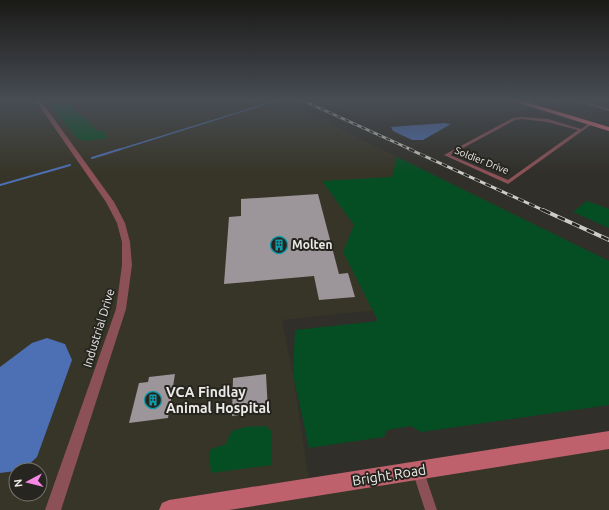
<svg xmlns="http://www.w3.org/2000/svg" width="609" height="510" viewBox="0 0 609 510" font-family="Ubuntu,sans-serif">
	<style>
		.built { fill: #373528; fill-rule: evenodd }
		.green { fill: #054e23 }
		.water { fill: #4d6fb4 }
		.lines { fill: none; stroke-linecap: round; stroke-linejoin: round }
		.stream-far1 { stroke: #4d6fb4; stroke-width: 1.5 }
		.stream { stroke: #4d6fb4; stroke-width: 2 }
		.building { fill: #9c959a }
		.minor { fill: #8c5157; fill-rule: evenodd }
		.tertiary { fill: #8c5157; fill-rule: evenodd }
		.secondary { fill: #be616d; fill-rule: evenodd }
		.primary { fill: #e56d7d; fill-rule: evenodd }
		.rail-far2-casing { stroke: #cdccc7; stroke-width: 2.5 }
		.rail-far1-casing { stroke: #cdccc7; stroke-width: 3 }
		.rail-casing { stroke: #cdccc7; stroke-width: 4 }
		.rail-far2 { stroke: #26251f; stroke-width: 1.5; stroke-dasharray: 4.5; stroke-linecap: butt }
		.rail-far1 { stroke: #26251f; stroke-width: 2; stroke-dasharray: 6; stroke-linecap: butt }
		.rail { stroke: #26251f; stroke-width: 2.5; stroke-dasharray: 8; stroke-linecap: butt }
		.labels { text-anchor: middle; stroke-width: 4; stroke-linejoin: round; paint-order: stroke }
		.far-street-label { font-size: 10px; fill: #ecebe7; stroke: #26251f }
		.poi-label { font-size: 12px; font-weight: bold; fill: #ecebe7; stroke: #26251f; text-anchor: start }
		.street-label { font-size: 12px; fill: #ecebe7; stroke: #26251f }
		.near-poi-label { font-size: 14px; font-weight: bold; fill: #ecebe7; stroke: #26251f; text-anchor: start }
		.near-street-label { font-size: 14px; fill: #ecebe7; stroke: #26251f }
	</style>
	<rect width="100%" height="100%" fill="#302f29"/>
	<path class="built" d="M 0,101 L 284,101 L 609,261 L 609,295 L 357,312 L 282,320 L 293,374 L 310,487 L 609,440 L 609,510 L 0,510 ZM 16,470 L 40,470 L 40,494 L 16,494 Z
		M 320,101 L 511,101 L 536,109 L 481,115 L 360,119 Z"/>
	<path class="green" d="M 51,101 L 70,101 L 79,115 L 84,116 L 97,131 L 102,130 L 108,138 L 87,141 L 78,139 L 49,104 Z
		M 397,157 L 609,261 L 609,405 L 421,432 L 411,426 L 387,430 L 384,437 L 309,448 L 293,374 L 295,330 L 378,321 L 343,252 L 354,225 L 322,181 L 392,177 Z
		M 587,201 L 609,209 L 609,228 L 573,212 Z
		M 266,426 L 271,431 L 272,465 L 211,473 L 209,451 L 216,447 L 225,445 L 232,431 L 245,427 Z"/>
	<path class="water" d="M 444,123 L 451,124 L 423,140 L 412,140 L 393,131 L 391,127 Z
		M 47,338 L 65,344 L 72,360 L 37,457 L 23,470 L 0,473 L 0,367 L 32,343 Z"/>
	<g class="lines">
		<path class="stream-far1" d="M 118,150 L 275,101"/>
		<path class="stream" d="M 92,158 L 121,149
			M 0,185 L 70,165"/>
	</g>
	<path class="building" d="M 318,194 L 339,274 L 348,273 L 355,297 L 319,300 L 314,276 L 224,284 L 229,217 L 241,216 L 241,199 Z
		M 175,374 L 168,418 L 129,423 L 139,383 L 148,382 L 149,377 Z
		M 266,374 L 268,411 L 232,416 L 233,378 Z"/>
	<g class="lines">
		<path class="minor" d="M 556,101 L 560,101 L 560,102 L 558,103 Z
			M 583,101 L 609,109 L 609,111 L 575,101 Z
			M 522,117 L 548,119 L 581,129 L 589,123 L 592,124 L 508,184 L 444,155 L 513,118 ZM 522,119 L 547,122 L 578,130 L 508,180 L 450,155 L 515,120 Z
			M 418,464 L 422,466 L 437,510 L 425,510 L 412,470 L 414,466 Z"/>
		<path class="tertiary" d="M 36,101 L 41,101 L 114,202 L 125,223 L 130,242 L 132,265 L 126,309 L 61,510 L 45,510 L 116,309 L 122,265 L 122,242 L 117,223 L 106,202 Z"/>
		<path class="secondary" d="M 609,431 L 609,449 L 229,510 L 159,510 L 162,503 L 169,500 Z"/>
		<path class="primary" d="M 512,101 L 523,101 L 609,127 L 609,131 Z"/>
		<g class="rail-far2-casing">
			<path id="rail-far2" d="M 304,101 L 412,150"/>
		</g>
		<g class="rail-far1-casing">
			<path id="rail-far1" d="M 409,149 L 545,211"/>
		</g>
		<g class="rail-casing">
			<path id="rail" d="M 543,210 L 609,240"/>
		</g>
		<use href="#rail-far2" class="rail-far2"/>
		<use href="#rail-far1" class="rail-far1"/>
		<use href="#rail" class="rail"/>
	</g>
	<linearGradient id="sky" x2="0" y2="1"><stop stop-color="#1a1a17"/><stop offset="0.58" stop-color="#484d54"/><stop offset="1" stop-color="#484d54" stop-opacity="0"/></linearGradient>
	<rect width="609" height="173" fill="url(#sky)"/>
	<defs>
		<g id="building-ring" transform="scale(0.9)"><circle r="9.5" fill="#26251f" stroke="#0f9aa8" stroke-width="1.5"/><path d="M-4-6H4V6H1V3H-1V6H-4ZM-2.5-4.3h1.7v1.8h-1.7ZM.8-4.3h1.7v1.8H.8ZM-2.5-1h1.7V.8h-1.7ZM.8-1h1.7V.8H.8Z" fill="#0f9aa8"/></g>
	</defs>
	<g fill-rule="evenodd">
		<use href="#building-ring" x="279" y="245"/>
		<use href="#building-ring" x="153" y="400"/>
	</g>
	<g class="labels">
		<g class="far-street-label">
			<text transform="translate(482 160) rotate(22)" y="4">Soldier Drive</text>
		</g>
		<g class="poi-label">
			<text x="292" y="249">Molten</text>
		</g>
		<g class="street-label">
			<text transform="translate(99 328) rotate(-73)" y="4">Industrial Drive</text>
		</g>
		<g class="near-poi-label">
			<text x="166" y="397">VCA Findlay<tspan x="166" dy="16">Animal Hospital</tspan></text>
		</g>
		<g class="near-street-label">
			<text transform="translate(389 475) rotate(-9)" y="5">Bright Road</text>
		</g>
	</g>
	<g transform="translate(28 482) rotate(263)"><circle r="19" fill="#26251f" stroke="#75746f"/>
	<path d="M0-3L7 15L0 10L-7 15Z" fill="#f987e8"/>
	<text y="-6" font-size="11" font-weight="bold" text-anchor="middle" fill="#ecebe7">N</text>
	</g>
</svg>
